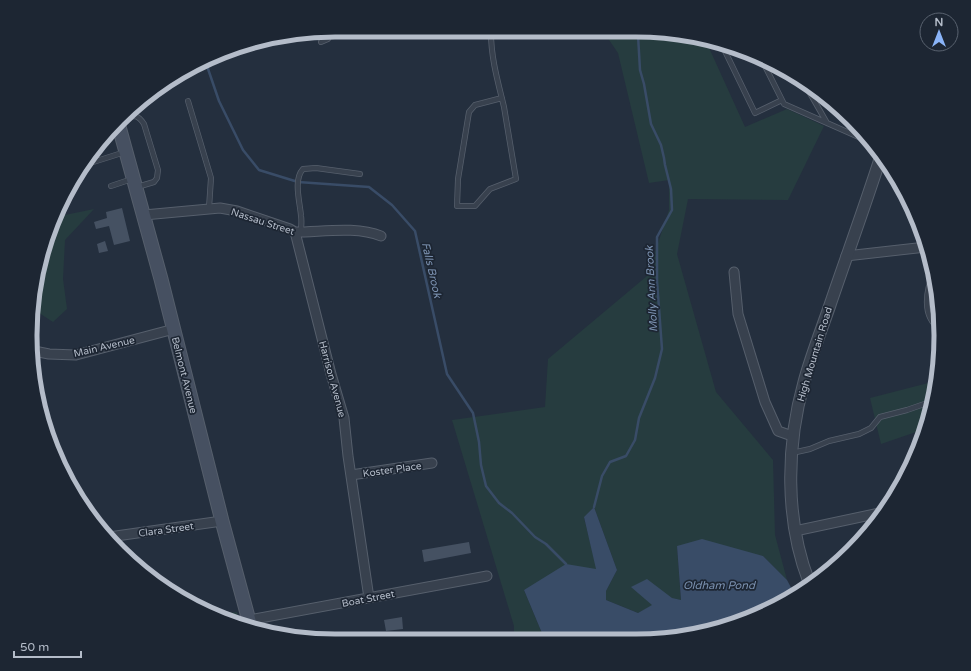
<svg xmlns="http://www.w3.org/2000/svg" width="971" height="671" viewBox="0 0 971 671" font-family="'Varela Round',sans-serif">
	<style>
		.green { fill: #263c3f }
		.water { fill: #394c67 }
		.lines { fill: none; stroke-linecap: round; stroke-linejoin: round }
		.stream { stroke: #394c67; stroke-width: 2.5 }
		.building { fill: #455162 }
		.service-casing { stroke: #565f6c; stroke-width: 6 }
		.minor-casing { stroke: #565f6c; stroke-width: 11 }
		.tertiary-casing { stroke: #565f6c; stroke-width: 13 }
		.secondary-casing { stroke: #565f6c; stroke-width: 15 }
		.service { stroke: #38414e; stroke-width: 4.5 }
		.minor { stroke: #38414e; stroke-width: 9 }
		.tertiary { stroke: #38414e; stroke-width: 11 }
		.secondary { stroke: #465061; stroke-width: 13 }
		.labels { text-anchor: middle; stroke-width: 3.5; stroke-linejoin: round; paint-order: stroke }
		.street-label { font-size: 10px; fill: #b4bcc9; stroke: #1d2633 }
		.water-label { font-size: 11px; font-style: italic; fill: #7c92b1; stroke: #1d2633 }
		.rim { fill: none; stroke: #b4bcc9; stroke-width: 5 }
	</style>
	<rect width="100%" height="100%" fill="#242f3e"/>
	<path class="green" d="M 605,34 L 695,36 L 705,39 L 745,127 L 787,109 L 824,126 L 788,200 L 688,199 L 677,254 L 716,392 L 773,460 L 775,535 L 787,580 L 763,556 L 677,546 L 681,600 C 665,598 652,606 638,613 L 606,600 L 606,591 L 617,570 L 594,507 L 584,518 L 597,569 L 524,590 L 544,638 L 514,638 L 514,626 L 452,420 L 545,407 L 548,359 L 647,276 L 669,210 L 669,180 L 649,183 L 618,53 Z
		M 59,209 L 60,216 L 94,209 L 65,240 L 63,279 L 67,309 L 53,322 L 36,311 L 33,296 L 53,218 Z
		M 936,381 L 935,395 L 925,429 L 881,444 L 870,398 Z
		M 237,612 L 240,624 L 214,615 Z"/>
	<path class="water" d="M 594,507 L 617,570 L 606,591 L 606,600 L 638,613 L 652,605 L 631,587 L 647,579 L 672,598 L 681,600 L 677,546 L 702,539 L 763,556 L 787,580 L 794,593 L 771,609 L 695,635 L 544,638 L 524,590 L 566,564 L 596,569 L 584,517 Z"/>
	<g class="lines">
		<path class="stream" d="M 206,63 L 219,101 L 243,150 L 259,170 L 298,182 L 369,187 L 392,205 L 415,231 L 447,374 L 473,413 L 479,442 L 481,465 L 486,486 L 499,503 L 512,513 L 535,537 L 546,544 L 566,564
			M 594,507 L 602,476 L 610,462 L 626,456 L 635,440 L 639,418 L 655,378 L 662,349 L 657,281 L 657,237 L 672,210 L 671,189 L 665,165 L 664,158 L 661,145 L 651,124 L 644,84 L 640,70 L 638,35"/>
	</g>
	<path class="building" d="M 122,208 L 130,241 L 114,245 L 109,226 L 96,229 L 94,222 L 107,218 L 106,212 Z
		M 105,241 L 108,251 L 99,253 L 97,244 Z
		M 469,542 L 471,553 L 424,562 L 422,550 Z
		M 402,617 L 403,629 L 386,631 L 384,620 Z"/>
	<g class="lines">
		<g class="service-casing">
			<path id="service" d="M 491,33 C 491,58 498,82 504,107 L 516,179 L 490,189 L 475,206 L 457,206 L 458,179 L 469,112 L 475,105 L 502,98
				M 321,42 L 328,39 L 333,30
				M 722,45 L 755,113 L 782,100
				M 761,58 L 784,104 L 870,142
				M 767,70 L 777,66
				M 807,88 L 827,123
				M 188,101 L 211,178 L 209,208
				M 123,119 C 133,116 137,113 144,124 L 158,170 L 157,178 L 154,182 L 137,187
				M 857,136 L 859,129
				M 87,164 L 125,152
				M 111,186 L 132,179
				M 301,232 C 301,227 302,221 301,216 C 300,202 293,180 303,169 L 316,168 L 360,174
				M 934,272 C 926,290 921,316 940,329
				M 792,453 L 810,449 L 829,441 L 859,434 L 871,428 L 880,417 L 907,410 L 933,401"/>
		</g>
		<g class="minor-casing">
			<path id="minor" d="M 144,215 L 220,208 L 237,211 L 290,229 L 295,232 C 322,232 356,226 381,236
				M 295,232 L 331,374 L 344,418 L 348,456 L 369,598
				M 846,256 L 926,247
				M 734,272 L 738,314 L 765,402 L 778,431 L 792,436
				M 34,351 L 49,354 L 76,355 L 174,329
				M 351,475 L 432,463
				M 795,531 L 884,512
				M 109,537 L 222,521
				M 249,620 L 487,576"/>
		</g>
		<g class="tertiary-casing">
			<path id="tertiary" d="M 809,582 C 785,520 786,446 804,382 C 811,356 821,331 830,305 C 847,255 865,206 881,156"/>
		</g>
		<g class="secondary-casing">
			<path id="secondary" d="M 118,123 L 161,279 L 222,521 L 251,628"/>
		</g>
		<use href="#service" class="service"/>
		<use href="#minor" class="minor"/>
		<use href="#tertiary" class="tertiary"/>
		<use href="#secondary" class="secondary"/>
	</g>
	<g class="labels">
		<g class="street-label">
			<text transform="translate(263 221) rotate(18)" y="4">Nassau Street</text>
			<text transform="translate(104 346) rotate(-13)" y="4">Main Avenue</text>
			<text transform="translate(814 354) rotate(-73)" y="4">High Mountain Road</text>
			<text transform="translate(185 375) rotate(76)" y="4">Belmont Avenue</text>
			<text transform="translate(333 379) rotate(75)" y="4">Harrison Avenue</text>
			<text transform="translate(392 469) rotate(-8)" y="4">Koster Place</text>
			<text transform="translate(166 529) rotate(-8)" y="4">Clara Street</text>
			<text transform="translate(368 598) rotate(-11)" y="4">Boat Street</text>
		</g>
		<g class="water-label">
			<text transform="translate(432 270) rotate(77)" y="4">Falls Brook</text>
			<text transform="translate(651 289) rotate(-93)" y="4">Molly Ann Brook</text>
			<text x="719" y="589">Oldham Pond</text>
		</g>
	</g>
	<path d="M0 0H971V671H0ZM335 37H636A298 298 0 0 1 934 335V336A298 298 0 0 1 636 634H335A298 298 0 0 1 37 336V335A298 298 0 0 1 335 37Z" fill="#1d2633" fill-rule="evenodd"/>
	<path class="rim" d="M335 37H636A298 298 0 0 1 934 335V336A298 298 0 0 1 636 634H335A298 298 0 0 1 37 336V335A298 298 0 0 1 335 37Z"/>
	<g transform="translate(939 32)"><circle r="19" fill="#1d2633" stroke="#59626f"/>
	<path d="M0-3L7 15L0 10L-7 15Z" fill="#8ab4f8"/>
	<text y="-6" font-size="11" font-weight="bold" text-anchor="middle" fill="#b4bcc9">N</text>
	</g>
	<path d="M14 651v6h67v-6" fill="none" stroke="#b4bcc9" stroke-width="2"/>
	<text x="20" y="651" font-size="12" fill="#b4bcc9" stroke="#1d2633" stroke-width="3" paint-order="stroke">50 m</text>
</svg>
